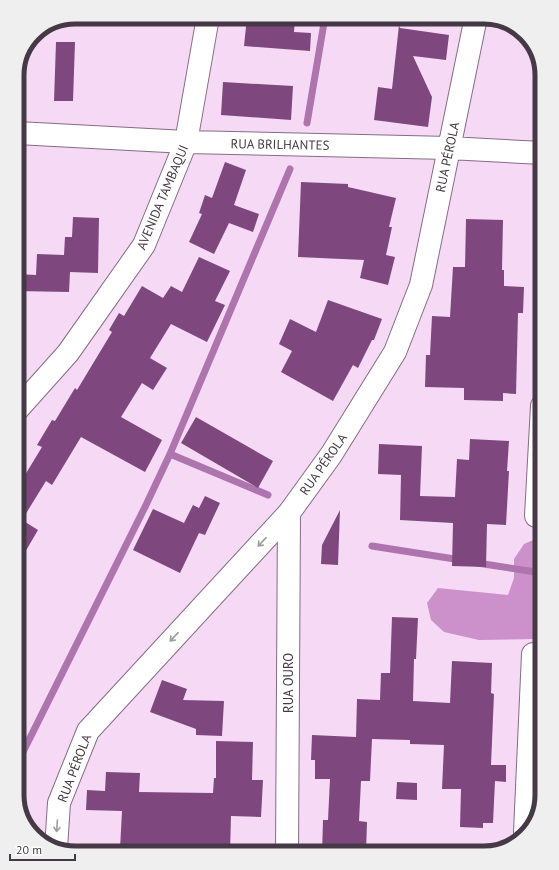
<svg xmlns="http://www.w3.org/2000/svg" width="559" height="870" viewBox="0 0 559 870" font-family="'PT Sans',sans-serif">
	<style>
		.forest { fill: #cc91cb }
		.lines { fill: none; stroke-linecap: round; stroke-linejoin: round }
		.stream { stroke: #ad74ad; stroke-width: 7 }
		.building { fill: #7e487e }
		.minor-casing { stroke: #866c85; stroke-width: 24 }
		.minor { stroke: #fff; stroke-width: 22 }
		.oneway { stroke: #a29ca2 }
		.labels { text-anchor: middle; stroke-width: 4; stroke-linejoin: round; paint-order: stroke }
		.street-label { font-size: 13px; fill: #443944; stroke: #fff }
		.rim { fill: none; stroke: #443944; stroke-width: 5 }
	</style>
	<rect width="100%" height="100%" fill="#f6d9f5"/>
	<path class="forest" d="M 542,535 L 542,657 L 540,656 L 535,639 L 479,640 L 444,632 L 431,620 L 427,603 L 438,588 L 508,595 L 514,578 L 514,559 L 524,544 L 540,537 Z"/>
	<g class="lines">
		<path class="stream" d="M 307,123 L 325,17
			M 170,454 L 268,495
			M 372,546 L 461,560
			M 477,563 L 542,573
			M 17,764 L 145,507 L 170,454 L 290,169"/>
	</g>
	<path class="building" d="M 247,17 L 295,17 L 294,32 L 311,33 L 310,51 L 244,46 Z
		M 399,25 L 400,28 L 449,35 L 446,60 L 413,56 L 432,97 L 428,127 L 374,120 L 378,87 L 392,89 Z
		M 56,42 L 75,42 L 73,101 L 54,101 Z
		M 223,82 L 293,86 L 291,120 L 221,115 Z
		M 225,162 L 246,170 L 234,205 L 259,214 L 253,232 L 229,223 L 214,254 L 189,242 L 202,214 L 199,213 L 205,195 L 212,198 Z
		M 301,182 L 348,184 L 348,187 L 396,198 L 389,227 L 392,227 L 386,255 L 395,257 L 388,285 L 360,278 L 364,260 L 298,257 Z
		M 73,217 L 99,218 L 98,273 L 70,272 L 69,292 L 17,291 L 17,274 L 36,275 L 37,254 L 64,255 L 65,237 L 72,237 Z
		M 466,219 L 503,220 L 502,270 L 504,270 L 504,286 L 524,287 L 523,313 L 518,313 L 516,394 L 503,393 L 503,401 L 464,400 L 464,388 L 425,387 L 426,355 L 430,355 L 432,316 L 450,317 L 453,267 L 465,267 Z
		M 199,257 L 230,271 L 215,301 L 225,305 L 207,342 L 171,324 L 150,358 L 167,368 L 153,390 L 142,383 L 121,417 L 162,440 L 145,472 L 81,437 L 52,485 L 46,481 L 22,520 L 38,530 L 17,566 L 17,471 L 25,475 L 42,447 L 37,445 L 52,420 L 55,421 L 75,388 L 77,390 L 112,332 L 109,330 L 119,313 L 124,316 L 142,286 L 163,298 L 171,286 L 182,292 Z
		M 328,300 L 382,319 L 374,340 L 372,340 L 358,368 L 353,365 L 333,401 L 281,372 L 292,351 L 279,344 L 290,319 L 316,332 Z
		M 196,417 L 273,461 L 258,488 L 181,443 Z
		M 470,439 L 509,441 L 507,471 L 509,471 L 506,525 L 487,524 L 486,567 L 452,566 L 453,523 L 400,520 L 401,475 L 378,474 L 379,444 L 422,446 L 420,496 L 455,497 L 457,459 L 469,460 Z
		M 205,496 L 220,503 L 205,535 L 199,533 L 180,573 L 133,550 L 153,509 L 184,523 L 193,505 L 199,508 Z
		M 340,510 L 338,565 L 321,564 L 322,545 Z
		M 392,617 L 418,618 L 416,659 L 414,659 L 413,701 L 450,703 L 452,661 L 492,663 L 491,693 L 494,694 L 491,765 L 506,765 L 506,782 L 495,781 L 493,823 L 483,823 L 483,828 L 460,827 L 461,789 L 442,789 L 444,745 L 410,744 L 410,740 L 372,739 L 370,781 L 361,781 L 359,821 L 367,822 L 366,853 L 322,853 L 323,820 L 328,820 L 330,779 L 315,779 L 315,760 L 311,760 L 312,735 L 356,737 L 357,699 L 380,700 L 381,673 L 390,673 Z
		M 162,680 L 187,689 L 183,700 L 224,701 L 222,736 L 196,735 L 196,729 L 150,712 Z
		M 216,741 L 253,742 L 252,780 L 263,780 L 261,817 L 231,816 L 230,853 L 179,853 L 179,851 L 120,849 L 122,811 L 86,810 L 87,790 L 105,791 L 106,772 L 140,773 L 139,792 L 213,793 L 214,778 L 216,778 Z
		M 397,782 L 417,783 L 417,800 L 396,799 Z"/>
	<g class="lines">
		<g class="minor-casing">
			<path id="minor" d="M 17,133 L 186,142 L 449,148 L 542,153
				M 17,410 L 68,353 L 144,245 L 186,142 L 208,17
				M 536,516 L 542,406
				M 525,832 L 533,654
				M 56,848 L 59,803 L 88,731 L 289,513 L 331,455 L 395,352 L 421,285 L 476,17
				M 287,853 L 289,513"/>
		</g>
		<use href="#minor" class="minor"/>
	</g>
	<defs><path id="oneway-shaft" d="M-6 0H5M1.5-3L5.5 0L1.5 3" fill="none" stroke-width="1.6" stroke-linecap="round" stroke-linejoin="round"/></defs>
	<g class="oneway">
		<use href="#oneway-shaft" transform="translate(262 542) rotate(133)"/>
		<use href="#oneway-shaft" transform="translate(174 637) rotate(133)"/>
		<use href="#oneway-shaft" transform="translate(57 826) rotate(94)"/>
	</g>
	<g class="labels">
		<g class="street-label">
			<text transform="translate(280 144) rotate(1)" y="5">RUA BRILHANTES</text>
			<text transform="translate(447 157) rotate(-78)" y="5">RUA PÉROLA</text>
			<text transform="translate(162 197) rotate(-67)" y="5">AVENIDA TAMBAQUI</text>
			<text transform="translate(323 464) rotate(-55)" y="5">RUA PÉROLA</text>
			<text transform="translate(288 683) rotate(-90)" y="5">RUA OURO</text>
			<text transform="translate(74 768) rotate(-69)" y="5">RUA PÉROLA</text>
		</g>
	</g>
	<path d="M0 0H559V870H0ZM75 24H484A51 51 0 0 1 535 75V795A51 51 0 0 1 484 846H75A51 51 0 0 1 24 795V75A51 51 0 0 1 75 24Z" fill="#f0eff0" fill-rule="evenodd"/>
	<path class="rim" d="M75 24H484A51 51 0 0 1 535 75V795A51 51 0 0 1 484 846H75A51 51 0 0 1 24 795V75A51 51 0 0 1 75 24Z"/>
	<path d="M10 854v6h65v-6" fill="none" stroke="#443944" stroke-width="2"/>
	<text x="16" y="854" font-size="12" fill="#443944" stroke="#ffffff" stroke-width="3" paint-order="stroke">20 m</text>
</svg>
